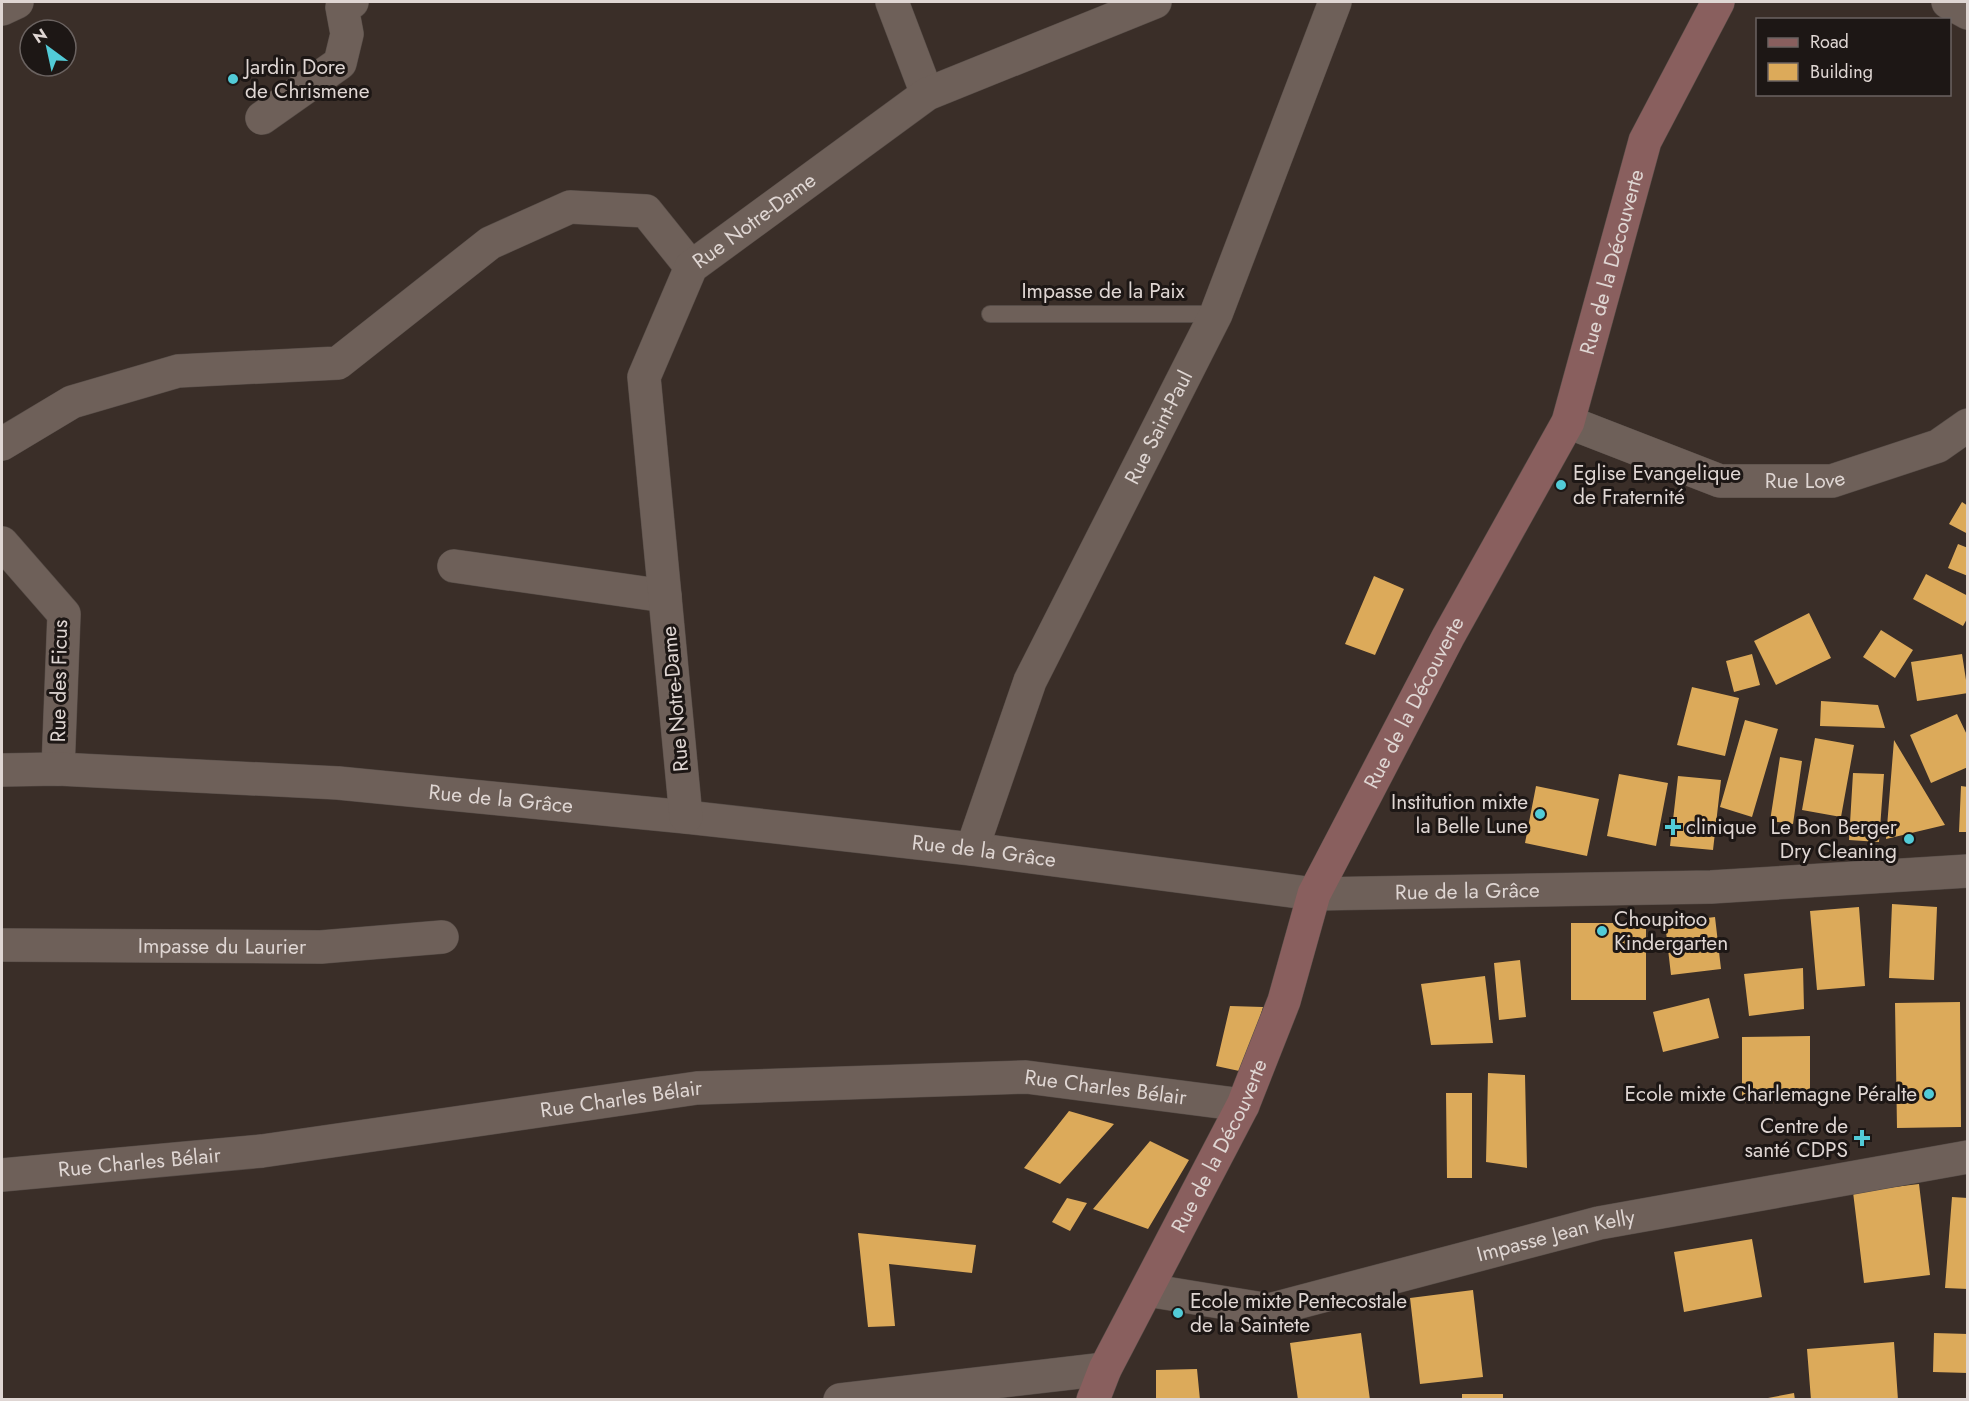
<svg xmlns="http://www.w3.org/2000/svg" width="1969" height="1401" viewBox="0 0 1969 1401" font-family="Jost,sans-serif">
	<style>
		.building { fill: #dcaa5a }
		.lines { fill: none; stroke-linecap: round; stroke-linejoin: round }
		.lane-casing { stroke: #564c47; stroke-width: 18 }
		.street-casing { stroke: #564c47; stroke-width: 34 }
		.secondary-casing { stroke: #564c47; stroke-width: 34 }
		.lane { stroke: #6e6059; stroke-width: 16 }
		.street { stroke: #6e6059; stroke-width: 33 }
		.secondary { stroke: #895f5e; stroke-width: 33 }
		.poi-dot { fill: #52cbd7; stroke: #1d1715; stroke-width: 2 }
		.labels { text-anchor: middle; stroke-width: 6; stroke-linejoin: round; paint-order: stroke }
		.poi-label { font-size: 21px; fill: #dfd6d3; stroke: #1d1715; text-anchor: start }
		.street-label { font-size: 21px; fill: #dfd6d3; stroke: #1d1715 }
	</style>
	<rect width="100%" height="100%" fill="#3a2e28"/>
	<path class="building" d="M 1962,502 L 1968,506 L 1968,534 L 1949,524 Z
		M 1958,544 L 1968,548 L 1968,576 L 1948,568 Z
		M 1926,574 L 1968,596 L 1968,617 L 1963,626 L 1913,599 Z
		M 1374,576 L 1404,589 L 1375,655 L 1345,644 Z
		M 1809,613 L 1831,658 L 1776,685 L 1754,641 Z
		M 1881,630 L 1913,650 L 1895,678 L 1863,657 Z
		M 1752,654 L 1760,685 L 1734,692 L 1726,661 Z
		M 1962,654 L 1968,693 L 1917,701 L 1911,662 Z
		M 1692,687 L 1739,698 L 1725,756 L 1677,745 Z
		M 1821,701 L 1878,705 L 1885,728 L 1820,726 Z
		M 1957,714 L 1968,737 L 1968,767 L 1931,783 L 1910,735 Z
		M 1745,720 L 1778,729 L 1752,817 L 1720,807 Z
		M 1815,738 L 1854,745 L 1841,817 L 1802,810 Z
		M 1894,740 L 1945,825 L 1886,839 Z
		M 1780,757 L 1802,761 L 1793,824 L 1770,821 Z
		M 1853,773 L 1884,774 L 1879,842 L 1849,840 Z
		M 1619,774 L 1668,783 L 1656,846 L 1607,836 Z
		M 1678,776 L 1721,780 L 1713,850 L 1670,846 Z
		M 1536,786 L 1599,799 L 1587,856 L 1525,843 Z
		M 1961,786 L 1968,787 L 1968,832 L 1959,832 Z
		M 1892,904 L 1937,907 L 1934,980 L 1889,978 Z
		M 1859,907 L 1865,986 L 1817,990 L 1810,911 Z
		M 1715,917 L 1721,969 L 1671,975 L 1665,923 Z
		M 1571,923 L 1646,923 L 1646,1000 L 1571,1000 Z
		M 1520,960 L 1526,1017 L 1499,1020 L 1494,963 Z
		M 1803,968 L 1804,1009 L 1749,1016 L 1744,974 Z
		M 1485,976 L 1493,1043 L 1431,1045 L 1421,984 Z
		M 1709,998 L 1719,1038 L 1663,1052 L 1653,1012 Z
		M 1960,1002 L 1961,1127 L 1897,1128 L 1895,1003 Z
		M 1230,1006 L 1263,1007 L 1244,1072 L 1216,1066 Z
		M 1810,1036 L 1810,1102 L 1742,1103 L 1742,1037 Z
		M 1488,1073 L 1525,1075 L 1527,1168 L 1486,1162 Z
		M 1446,1093 L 1472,1093 L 1472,1178 L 1447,1178 Z
		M 1069,1111 L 1114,1124 L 1060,1184 L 1024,1168 Z
		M 1150,1141 L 1189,1160 L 1148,1229 L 1093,1209 Z
		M 1919,1184 L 1930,1275 L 1864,1283 L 1853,1192 Z
		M 1952,1197 L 1968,1198 L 1968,1289 L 1945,1288 Z
		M 1067,1198 L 1087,1203 L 1070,1231 L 1052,1222 Z
		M 858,1233 L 976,1245 L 972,1273 L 889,1264 L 895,1326 L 868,1327 Z
		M 1752,1239 L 1762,1297 L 1684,1312 L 1674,1252 Z
		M 1473,1290 L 1483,1377 L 1420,1384 L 1410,1298 Z
		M 1361,1333 L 1370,1400 L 1298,1400 L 1290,1343 Z
		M 1934,1333 L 1968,1334 L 1968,1373 L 1933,1372 Z
		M 1894,1342 L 1898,1400 L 1811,1400 L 1807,1349 Z
		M 1197,1369 L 1200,1400 L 1156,1400 L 1156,1370 Z
		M 1794,1393 L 1795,1400 L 1768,1400 L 1768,1398 Z
		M 1462,1394 L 1503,1394 L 1503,1400 L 1462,1400 Z"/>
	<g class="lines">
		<g class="lane-casing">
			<path id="lane" d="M 990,314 L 1216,314"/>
		</g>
		<g class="street-casing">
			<g id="street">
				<path d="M 892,2 L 927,94"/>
				<path d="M 1948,2 L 1968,13"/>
				<path d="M 2,9 L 17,2"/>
				<path d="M 262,118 L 340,63 L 347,34 L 342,7 L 352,2"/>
				<path id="s1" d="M 1568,422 L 1720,481 L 1832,481 L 1938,446 L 1968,425"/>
				<path d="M 2,444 L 72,402 L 178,371 L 338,363 L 490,243 L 570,207 L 646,211 L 691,267"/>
				<path d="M 2,543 L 64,614 L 58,769"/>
				<path d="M 454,566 L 665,596"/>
				<path id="s2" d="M 2,770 L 58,769 L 338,783 L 686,817 L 972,849 L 1314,894 L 1711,887 L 1968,871"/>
				<path id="s3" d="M 686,817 L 644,377 L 691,267 L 927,94 L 1155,2"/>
				<path id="s4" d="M 972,849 L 1030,681 L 1216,314 L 1335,2"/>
				<path id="s5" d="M 2,945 L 321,947 L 442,937"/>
				<path id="s6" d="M 2,1175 L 262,1151 L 697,1088 L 1026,1077 L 1243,1105"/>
				<path id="s7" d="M 1147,1290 L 1269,1310 L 1599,1223 L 1968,1157"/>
				<path d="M 840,1400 L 1105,1369"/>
			</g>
		</g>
		<g class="secondary-casing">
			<g id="secondary">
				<path id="s8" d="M 1093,1400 L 1105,1369 L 1243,1105 L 1284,1001 L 1314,894 L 1448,637 L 1568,422 L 1645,141 L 1718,2"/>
			</g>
		</g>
		<use href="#lane" class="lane"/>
		<use href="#street" class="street"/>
		<use href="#secondary" class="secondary"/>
	</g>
	<g class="poi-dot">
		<circle cx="233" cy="79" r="6"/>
		<circle cx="1561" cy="485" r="6"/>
		<circle cx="1540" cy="814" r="6"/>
		<path d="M1670 818h6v6h6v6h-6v6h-6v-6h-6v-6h6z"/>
		<circle cx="1909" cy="839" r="6"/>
		<circle cx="1602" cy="931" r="6"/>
		<circle cx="1929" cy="1094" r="6"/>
		<path d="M1859 1129h6v6h6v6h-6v6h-6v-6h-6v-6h6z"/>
		<circle cx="1178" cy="1313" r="6"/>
	</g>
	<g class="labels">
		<g class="poi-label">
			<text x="245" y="74">Jardin Dore<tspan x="245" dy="24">de Chrismene</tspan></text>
			<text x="1573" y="480">Eglise Evangelique<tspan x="1573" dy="24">de Fraternité</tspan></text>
			<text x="1528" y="809" text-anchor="end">Institution mixte<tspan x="1528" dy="24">la Belle Lune</tspan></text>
			<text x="1686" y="834">clinique</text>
			<text x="1897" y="834" text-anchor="end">Le Bon Berger<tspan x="1897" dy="24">Dry Cleaning</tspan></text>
			<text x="1614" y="926">Choupitoo<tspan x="1614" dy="24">Kindergarten</tspan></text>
			<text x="1917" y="1101" text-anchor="end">Ecole mixte Charlemagne Péralte</text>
			<text x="1848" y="1133" text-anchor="end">Centre de<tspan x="1848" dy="24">santé CDPS</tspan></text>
			<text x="1190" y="1308">Ecole mixte Pentecostale<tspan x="1190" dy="24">de la Saintete</tspan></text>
		</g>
		<g class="street-label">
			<text dy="7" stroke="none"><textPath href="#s3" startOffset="640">Rue Notre-Dame</textPath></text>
			<text dy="7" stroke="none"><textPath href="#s8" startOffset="1256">Rue de la Découverte</textPath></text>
			<text x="1103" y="298">Impasse de la Paix</text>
			<text dy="7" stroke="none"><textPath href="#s4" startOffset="462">Rue Saint-Paul</textPath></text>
			<text dy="7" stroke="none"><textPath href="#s1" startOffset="248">Rue Love</textPath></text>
			<text transform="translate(59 681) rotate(-89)" y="7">Rue des Ficus</text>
			<text transform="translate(675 699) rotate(-95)" y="7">Rue Notre-Dame</text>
			<text dy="7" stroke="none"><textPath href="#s8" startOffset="770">Rue de la Découverte</textPath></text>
			<text dy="7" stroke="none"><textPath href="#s2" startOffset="500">Rue de la Grâce</textPath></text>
			<text dy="7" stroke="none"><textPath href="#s2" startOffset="986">Rue de la Grâce</textPath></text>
			<text dy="7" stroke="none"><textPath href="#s2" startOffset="1472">Rue de la Grâce</textPath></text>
			<text dy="7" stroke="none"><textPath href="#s5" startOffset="220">Impasse du Laurier</textPath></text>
			<text dy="7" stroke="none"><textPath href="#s6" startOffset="1110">Rue Charles Bélair</textPath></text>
			<text dy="7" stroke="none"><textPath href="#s6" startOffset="624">Rue Charles Bélair</textPath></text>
			<text dy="7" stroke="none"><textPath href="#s8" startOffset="284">Rue de la Découverte</textPath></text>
			<text dy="7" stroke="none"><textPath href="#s6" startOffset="138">Rue Charles Bélair</textPath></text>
			<text dy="7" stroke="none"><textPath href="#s7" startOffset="420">Impasse Jean Kelly</textPath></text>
		</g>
	</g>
	<rect width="1969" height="1401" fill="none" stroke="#dfd6d3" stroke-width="6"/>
	<rect x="1756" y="18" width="195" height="78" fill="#1d1715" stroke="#6b6361" stroke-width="1.5"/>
	<rect x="1768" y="38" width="30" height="9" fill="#895f5e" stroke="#6b6361" stroke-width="1.5"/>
	<text x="1810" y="48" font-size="18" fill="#dfd6d3">Road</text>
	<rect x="1768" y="63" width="30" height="18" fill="#dcaa5a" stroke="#6b6361" stroke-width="1.5"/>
	<text x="1810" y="78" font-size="18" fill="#dfd6d3">Building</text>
	<g transform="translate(48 48) rotate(327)"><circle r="28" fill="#1d1715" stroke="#6b6361" stroke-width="1.5"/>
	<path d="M0-4.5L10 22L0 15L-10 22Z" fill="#52cbd7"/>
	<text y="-9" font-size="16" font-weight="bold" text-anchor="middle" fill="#dfd6d3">N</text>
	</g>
</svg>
